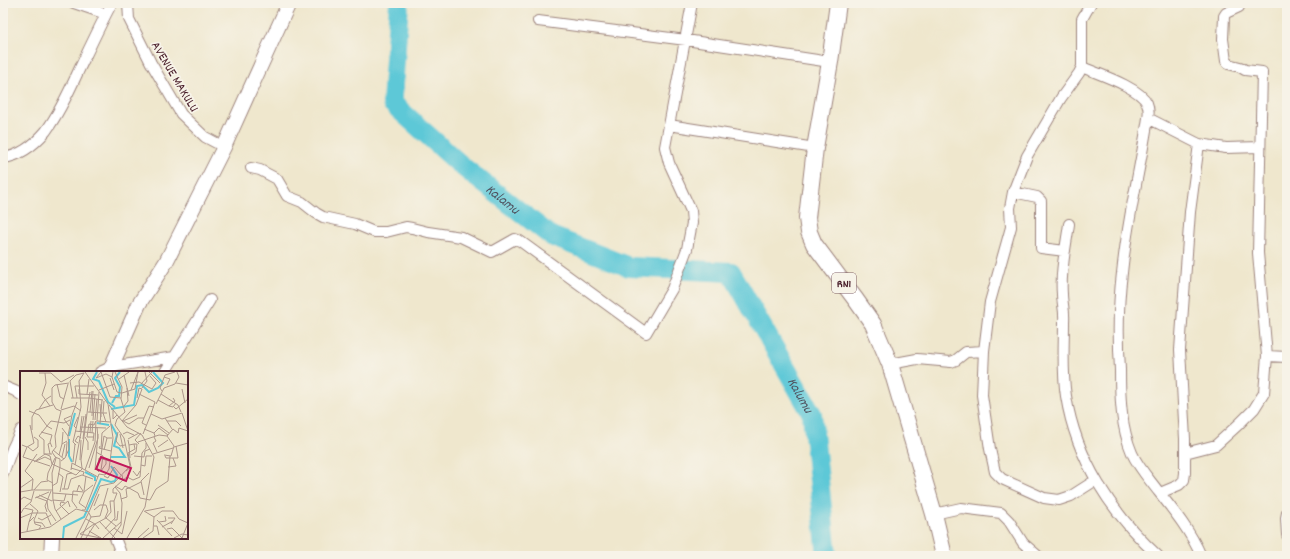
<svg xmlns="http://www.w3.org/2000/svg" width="1290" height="559" viewBox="0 0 1290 559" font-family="Dekko,sans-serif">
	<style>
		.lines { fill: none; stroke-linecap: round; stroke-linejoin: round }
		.river { stroke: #5dc8d7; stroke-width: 20 }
		.minor-casing { stroke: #9c837c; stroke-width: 12 }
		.secondary-casing { stroke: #9c837c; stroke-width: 16 }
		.trunk-casing { stroke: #9c837c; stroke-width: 18 }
		.minor { stroke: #fff; stroke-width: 10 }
		.secondary { stroke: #fff; stroke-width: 14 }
		.trunk { stroke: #fff; stroke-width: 16 }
		.labels { text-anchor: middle; stroke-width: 3.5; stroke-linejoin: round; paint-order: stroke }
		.shield { fill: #f7f3e8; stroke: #7e5f64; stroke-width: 1 }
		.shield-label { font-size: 12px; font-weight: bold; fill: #4a1f2b }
		.street-label { font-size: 13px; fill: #4a1f2b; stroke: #f7f3e8 }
		.water-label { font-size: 14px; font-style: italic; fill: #50525f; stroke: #f7f3e8 }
		.inset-river { fill: none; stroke: #5dc8d7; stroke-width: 2 }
		.inset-road { fill: none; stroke: #ad978c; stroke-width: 1 }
		.view { fill: #c2185b; fill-opacity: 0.15; stroke: #c2185b; stroke-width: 2 }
		.inset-edge { fill: none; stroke: #4a1f2b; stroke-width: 2 }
	</style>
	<rect width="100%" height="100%" fill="#f7f3e8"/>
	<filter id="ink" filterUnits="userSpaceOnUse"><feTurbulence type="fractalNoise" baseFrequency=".025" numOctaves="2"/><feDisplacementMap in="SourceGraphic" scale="8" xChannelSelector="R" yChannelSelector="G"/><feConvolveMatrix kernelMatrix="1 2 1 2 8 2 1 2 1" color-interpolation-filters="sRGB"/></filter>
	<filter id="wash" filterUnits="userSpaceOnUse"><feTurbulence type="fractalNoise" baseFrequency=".012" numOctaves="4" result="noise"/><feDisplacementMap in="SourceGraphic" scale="16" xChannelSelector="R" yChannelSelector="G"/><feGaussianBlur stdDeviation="0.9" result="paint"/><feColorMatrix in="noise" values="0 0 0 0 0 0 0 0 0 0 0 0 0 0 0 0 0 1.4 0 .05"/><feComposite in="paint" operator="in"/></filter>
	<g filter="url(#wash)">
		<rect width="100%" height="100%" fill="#efe7cd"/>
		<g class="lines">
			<path class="river" id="s1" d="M 399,3 L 392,103 L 463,167 L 551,236 L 629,267 L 731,272 L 812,414 L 827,556"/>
		</g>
	</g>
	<g filter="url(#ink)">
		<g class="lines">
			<g class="minor-casing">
				<path id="minor" d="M 74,3 L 106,14
					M 128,3 L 129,19 L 151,63 L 181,114 L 205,137 L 224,147
					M 1091,3 L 1082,19 L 1082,67 L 1079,73 L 1061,98 L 1027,156 L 1013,192 L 1010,208 L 1011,227 L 990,302 L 984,351 L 982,395 L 990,449 L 995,472 L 1002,479 L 1044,498 L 1059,500 L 1071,496 L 1096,480
					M 1240,3 L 1239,7 L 1226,13 L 1224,16 L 1223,39 L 1226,61 L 1228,64 L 1240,67 L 1245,70 L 1262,72 L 1258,253 L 1267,356 L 1287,357
					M 538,21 L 686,40 L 830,62
					M 1082,67 C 1098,74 1139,87 1147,103 C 1149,108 1149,113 1148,118 C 1140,170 1127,221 1122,273 C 1118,305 1118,338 1120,370 C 1120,399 1121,427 1132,453 C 1138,467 1149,479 1158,491 C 1174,511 1191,532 1201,556
					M 1148,118 L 1199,144 L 1226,148 L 1260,147
					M 669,125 L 815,148
					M 3,158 C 20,156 35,144 46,131 C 59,113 69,92 78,72 C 89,49 100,25 112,3
					M 251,168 L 260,170 L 277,179 L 287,196 L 302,202 L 316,213 L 323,217 L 355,224 L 374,232 L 386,232 L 406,227 L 412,228 L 428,232 L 461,237 L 492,252 L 515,239 L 520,241 L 646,333 L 672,289 L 687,249 L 692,223 L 691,211 L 669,163 L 665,147 L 692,3
					M 1013,192 L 1037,197 L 1041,201 L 1041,248 L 1065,251
					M 1069,224 C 1066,247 1060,271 1062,294 C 1062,303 1065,311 1064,321 C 1064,346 1062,372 1066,396 C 1076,459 1112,514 1158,556
					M 890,364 L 917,359 L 951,362 L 956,360 L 966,352 L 984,351
					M 100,372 L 111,367 L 174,357
					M 165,372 L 210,300
					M 3,386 L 15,391 L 21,395
					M 1185,453 L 1216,445 L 1239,424 L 1254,409 L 1264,393 L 1267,356
					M 3,474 L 12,449 L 21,430
					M 1160,493 L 1179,485 L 1184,480 L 1185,473 L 1185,439 L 1180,350 L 1190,212 L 1199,144
					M 1287,513 L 1286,518 L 1287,535
					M 934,514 L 961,508 L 1001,513 L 1009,521 L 1023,543 L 1038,556
					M 115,538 L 122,556"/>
			</g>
			<g class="secondary-casing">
				<path id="secondary" d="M 109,372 L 139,304 L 166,262 L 224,147 L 289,3
					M 51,556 L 52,538"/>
			</g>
			<g class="trunk-casing">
				<path id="trunk" d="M 838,3 L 830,62 L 815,148 L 807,218 L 809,232 L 814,244 L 856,300 L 873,324 L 890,364 L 934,514 L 944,556"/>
			</g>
			<use href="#minor" class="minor"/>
			<use href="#secondary" class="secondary"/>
			<use href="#trunk" class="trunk"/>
		</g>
	</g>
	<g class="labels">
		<rect class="shield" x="832" y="273" width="24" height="20" rx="3"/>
		<g class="shield-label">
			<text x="844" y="287">RN1</text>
		</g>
		<g class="street-label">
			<text transform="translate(176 76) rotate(59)" y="5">AVENUE MAKULU</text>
		</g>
		<g class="water-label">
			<text dy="5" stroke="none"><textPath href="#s1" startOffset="247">Kalamu</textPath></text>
			<text dy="5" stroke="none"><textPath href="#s1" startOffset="635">Kalumu</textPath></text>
		</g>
	</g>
	<g transform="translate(20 371)">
		<rect width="168" height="168" fill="#efe7cd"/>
		<path class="inset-river" d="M 77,1 L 73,8 L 79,10 L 88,31 L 95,36M 92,32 L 96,25 L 99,25 L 100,16 L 95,7 L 100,1M 91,38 L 114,34 L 117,15 L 122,14 L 129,21 L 138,17 L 143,12 L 133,1M 77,52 L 89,54M 49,65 L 55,42M 49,68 L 49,85 L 52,91M 91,86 L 105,86 L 99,77 L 94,75 L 97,64 L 91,53M 65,101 L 75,106 L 75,110M 43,167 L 44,156 L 64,146 L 81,108 L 91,111 L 95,110 L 97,104 L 91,95"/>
		<path class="inset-road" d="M 81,1 L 90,26 L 101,27M 81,1 L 76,7 L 86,3 L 92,6M 93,1 L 92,6 L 97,21 L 101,22M 129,1 L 140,12M 19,2 L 31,2 L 41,11 L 54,4M 25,2 L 26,12 L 22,24 L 30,35M 104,4 L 109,25M 144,6 L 150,8 L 147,14M 90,7 L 94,19M 99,8 L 109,1M 110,12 L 119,11 L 132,18 L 136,12 L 130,5M 156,12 L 168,14M 37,13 L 40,26 L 44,28M 121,13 L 132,1M 122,17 L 127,10 L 125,1M 59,18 L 59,23 L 78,24M 162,18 L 165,32M 79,19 L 94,13M 111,19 L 118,1M 142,20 L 140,17 L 145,4 L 155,1M 79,21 L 77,50 L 90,51M 102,22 L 115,18 L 118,1M 67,23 L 69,8M 119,23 L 135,31 L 131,43M 141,23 L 158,34 L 161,41M 51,27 L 69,27 L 70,21M 53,27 L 50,10 L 56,4 L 64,2M 57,27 L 55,15 L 74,15M 153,27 L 155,30 L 149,35 L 153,36 L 156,32M 138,29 L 149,35M 84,30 L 83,42 L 87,42M 80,33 L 81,46M 136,33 L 144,17 L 155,13 L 159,6 L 157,1M 89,34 L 107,56 L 122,64 L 134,86 L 125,136 L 107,167M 104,35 L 108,30 L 107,17M 154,36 L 156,38 L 168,28M 19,38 L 25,29 L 31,25M 41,38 L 48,13M 41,39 L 54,35 L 61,40M 93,39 L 93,48 L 97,44M 9,40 L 19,44 L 27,55 L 19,65 L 24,69 L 24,83 L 32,83M 68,41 L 83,42 L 86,51M 70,41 L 72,20M 117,44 L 103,50 L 109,53 L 118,47 L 124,47M 72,45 L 73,20M 145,47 L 152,58M 73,49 L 75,23M 75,49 L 77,28M 102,50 L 116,34 L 122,18 L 119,17 L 117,27M 147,50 L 156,50 L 161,55M 80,53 L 82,29M 126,54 L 122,52 L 124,47 L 129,35 L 134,36M 138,54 L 149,62M 49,55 L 44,48 L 51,45M 60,56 L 86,57M 56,57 L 54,55 L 58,46M 32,58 L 27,55 L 31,50 L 44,52 L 50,49M 124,58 L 134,62 L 135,65M 12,59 L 12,46 L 16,39 L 33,34M 55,60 L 74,62 L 73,70M 21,61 L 32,64 L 30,71 L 32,76M 60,61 L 62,45M 98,61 L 96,70 L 100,75 L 105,74M 70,62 L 71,50M 72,62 L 73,50M 134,62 L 139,57 L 148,64M 100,63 L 103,77M 103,63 L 107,61 L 114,64M 123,63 L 131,43 L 142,48 L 162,42 L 168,60M 48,65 L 52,44 L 57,31M 65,66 L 68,71 L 68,79M 73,66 L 67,66 L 69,53 L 74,54 L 76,50M 134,66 L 136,70 L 133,72 L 137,81M 63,68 L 66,43M 108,68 L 119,62M 118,71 L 139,64 L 147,65 L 153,58 L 158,62 L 159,57 L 168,60M 58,72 L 55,70 L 58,65 L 61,67M 42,73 L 43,61M 119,73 L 115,69 L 121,62M 2,74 L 7,76 L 14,72 L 10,54M 56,74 L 53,71 L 61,36 L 59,10 L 64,2M 109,74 L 110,87M 80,75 L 79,77 L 91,80M 156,75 L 158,87M 7,76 L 3,86 L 30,95M 8,76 L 13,80 L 18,76 L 18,69 L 14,66M 138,76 L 148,69M 154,76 L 168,72M 81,78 L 82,62 L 90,55M 33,79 L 44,88M 84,79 L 87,67 L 92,67M 76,81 L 83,85 L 81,99M 30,83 L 28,73 L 30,72M 133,83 L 153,77M 39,84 L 42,73 L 47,70M 81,84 L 84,65 L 87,67M 111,84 L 116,81 L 117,73 L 114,73M 144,84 L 151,85 L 154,75 L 147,65M 46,85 L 47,71M 114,85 L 124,86 L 125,80 L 130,78M 145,85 L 146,87 L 158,87M 42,86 L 45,73M 60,89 L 61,69M 16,90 L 25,86 L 31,89M 41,90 L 45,87 L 49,78 L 48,65 L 42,57M 14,91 L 25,83 L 30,85 L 32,93 L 56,104 L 63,97M 53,91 L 55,73M 55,94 L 64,45M 121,94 L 125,95 L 126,85 L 132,85M 148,96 L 156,95 L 153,87M 51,97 L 64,101 L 63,104M 62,97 L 61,89 L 69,27 L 83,29M 69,97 L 78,67 L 77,56M 51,99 L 52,92 L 78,106M 65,99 L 75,71 L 76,50M 75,99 L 78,63M 5,100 L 13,108 L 12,119 L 33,119M 5,100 L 17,83M 81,100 L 86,93 L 86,89M 106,100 L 111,96 L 108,82 L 115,78 L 114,73 L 109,74 L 108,69M 113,100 L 117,105 L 120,100M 79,101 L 77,99 L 79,87 L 89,90M 38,102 L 43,106 L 40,121M 84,105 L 88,107 L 94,96 L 101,104M 103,109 L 107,106 L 113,109 L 120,106 L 122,82 L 126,77 L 126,72M 121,111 L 109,117 L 118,122 L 120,127 L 130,129 L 136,118 L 148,110 L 150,85M 33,112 L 27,109 L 28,102 L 35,87M 32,115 L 37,112 L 40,96 L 40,88 L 35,86M 95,115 L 102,119 L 105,115 L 109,117M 95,116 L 100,122 L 102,132 L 101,154M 0,117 L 13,108M 42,118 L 48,118 L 51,108 L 62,104 L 73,108M 44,118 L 47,103 L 52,102M 14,119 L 21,111 L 28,110M 57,120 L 59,114 L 63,120M 64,120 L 66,105M 0,121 L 12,119M 33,122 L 58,124M 19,124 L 32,130M 124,124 L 121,110 L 129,102M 16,126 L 27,130 L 28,138 L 36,150M 15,127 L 29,121M 101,128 L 107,126 L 106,118 L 109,117M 0,129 L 4,126 L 11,129M 33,130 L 32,102 L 36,87 L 32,81 L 36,76 L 35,65 L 41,40 L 36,38 L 32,31 L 32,17 L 35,14 L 49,12M 45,132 L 41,131 L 40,134 L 49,143M 10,133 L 18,140 L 14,149 L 15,153 L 21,155 L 19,158M 74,135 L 79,123M 5,136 L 11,131 L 14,120M 57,137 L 52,130 L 53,120 L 64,121M 66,137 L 59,132 L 64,121 L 73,114M 62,139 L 65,139 L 79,103 L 85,104 L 89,98 L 93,67 L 88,33 L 65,1M 74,139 L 80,134 L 86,134 L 88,140 L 85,147M 36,140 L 48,130 L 50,136M 64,140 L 69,141 L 80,115 L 94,112 L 110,95 L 104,67 L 95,54 L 97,48 L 105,41 L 101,28 L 102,16 L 95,1M 124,140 L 134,146 L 142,140 L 153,140 L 159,148 L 168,152M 125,140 L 145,136M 27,141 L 25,135 L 31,120M 1,142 L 4,137 L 13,139 L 9,151M 26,142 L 31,154M 71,146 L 80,145 L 88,117M 0,147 L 12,142 L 26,142M 18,147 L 22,149 L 31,144M 86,147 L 96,155M 148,147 L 155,147 L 151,153M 41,148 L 35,138 L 33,129 L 44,130 L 46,123M 94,149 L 97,149 L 98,140M 137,149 L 152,165M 79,150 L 95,167M 14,151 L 22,152 L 25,156M 139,151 L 146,150 L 145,145M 134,155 L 137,155 L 139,164M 142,156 L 153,150M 94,157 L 102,163 L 107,140M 79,158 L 75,153 L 86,147 L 91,141 L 90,130 L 94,130 L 97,122 L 93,122 L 93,118 L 103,109 L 102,104M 85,158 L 95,147 L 94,130M 147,158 L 152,157 L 162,167M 7,160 L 9,151 L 14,146M 69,160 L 81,167M 0,162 L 30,156 L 56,138 L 64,140M 60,163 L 81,167M 60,163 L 74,153M 56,167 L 69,141M 61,167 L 71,146 L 69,142M 66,167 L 75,153 L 66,148M 83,167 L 101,151M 92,167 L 101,154M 118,167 L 129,157M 123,167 L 133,160 L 134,146M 154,167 L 162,163 L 168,164M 162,167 L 168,152"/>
		<path class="view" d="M 81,86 L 111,97 L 106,110 L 76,98 Z"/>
		<rect width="168" height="168" class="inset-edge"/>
	</g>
	<rect width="1290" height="559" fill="none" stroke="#f7f3e8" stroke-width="16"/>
</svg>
